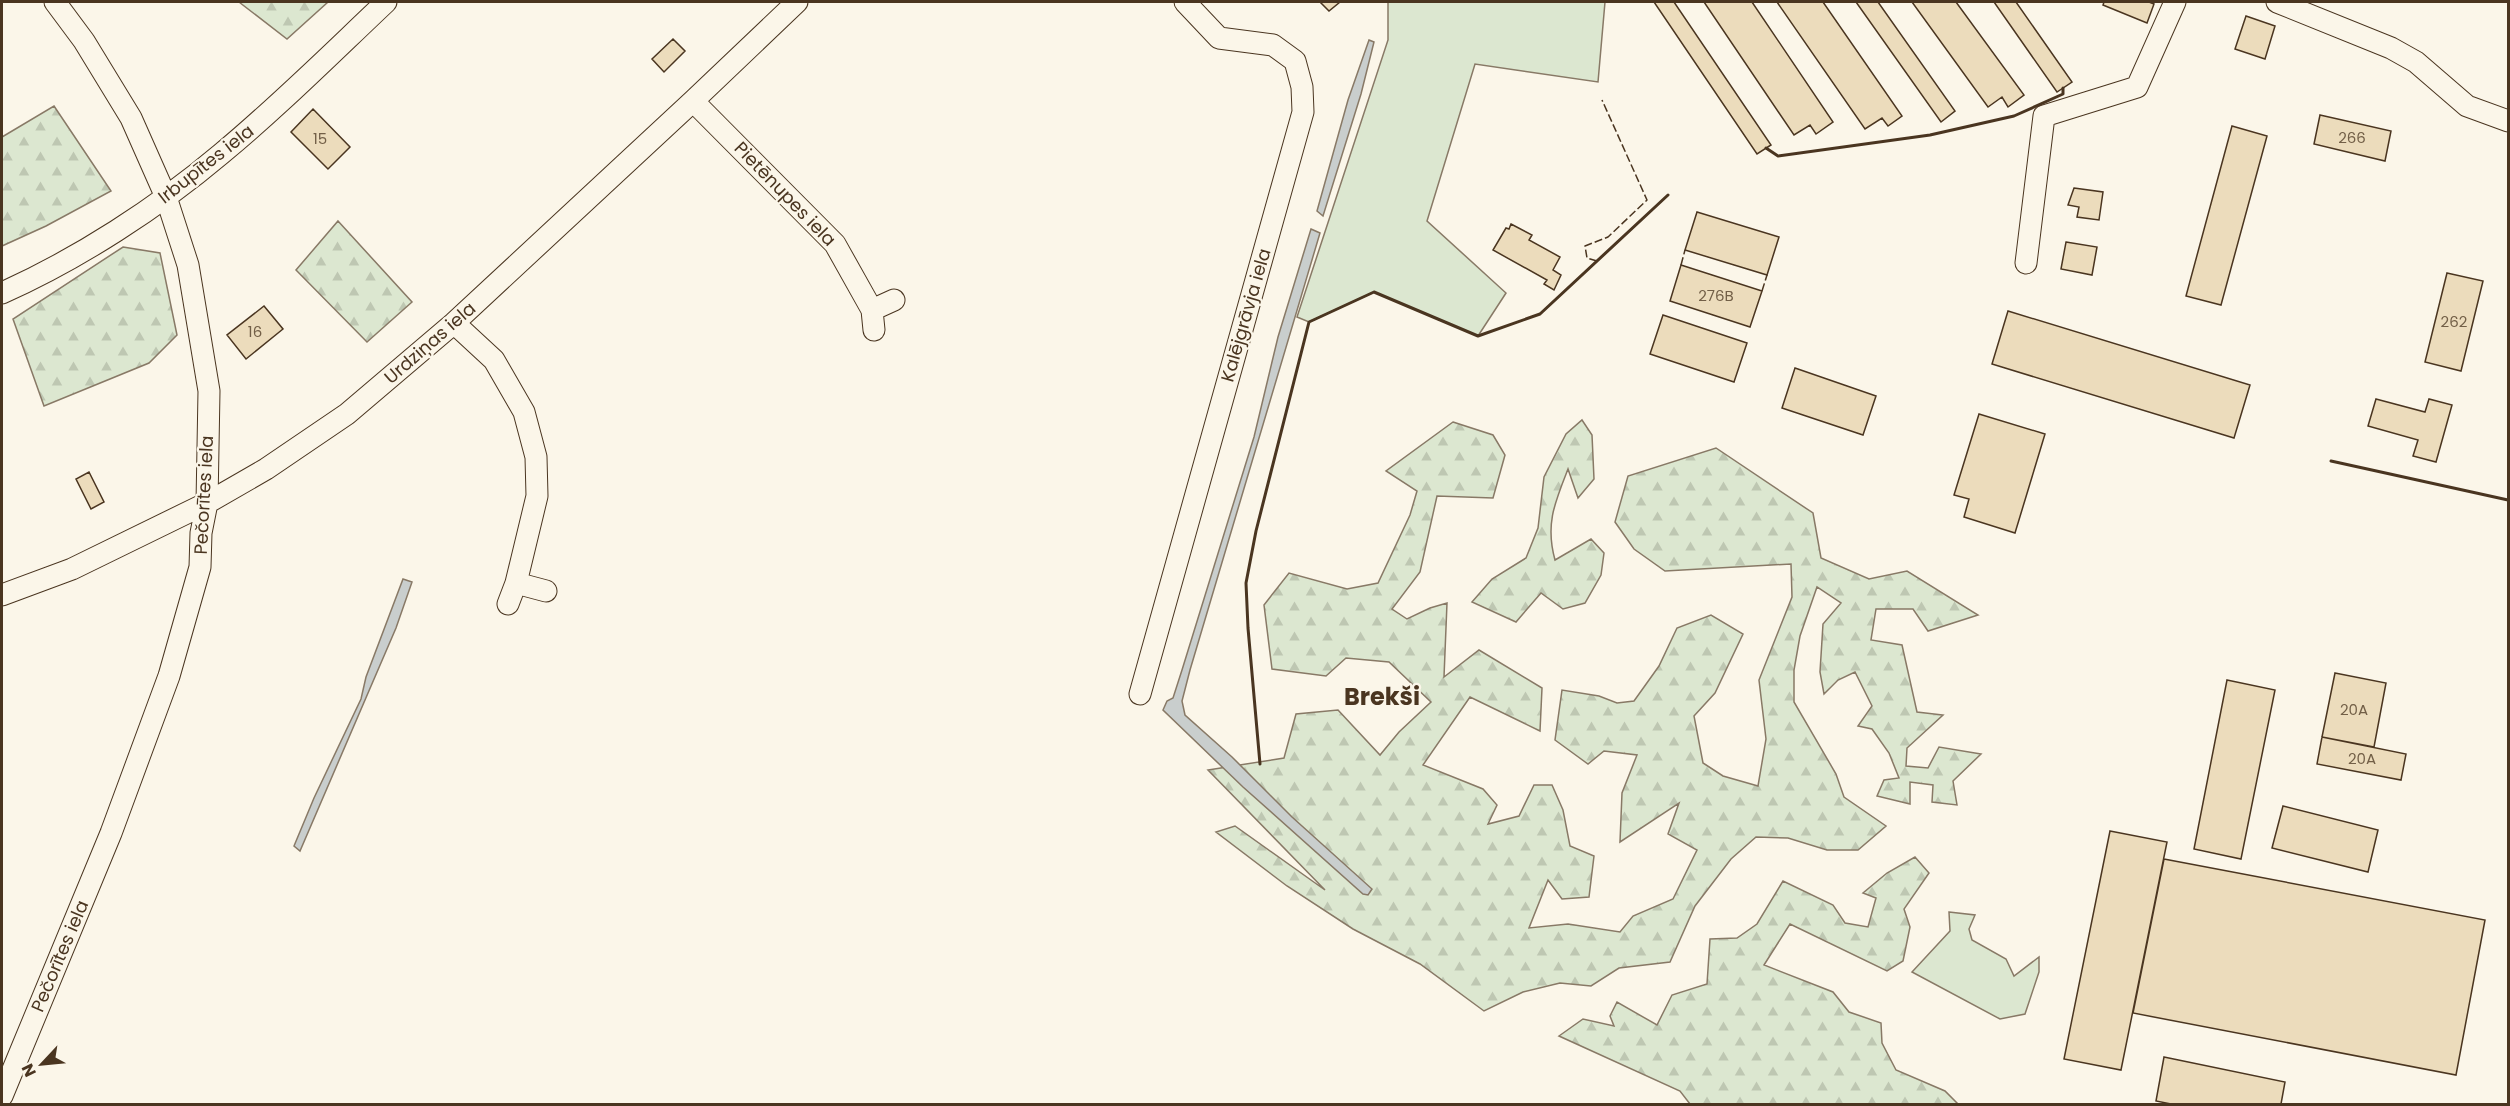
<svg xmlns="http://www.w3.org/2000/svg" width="2510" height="1106" viewBox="0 0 2510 1106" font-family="Poppins,sans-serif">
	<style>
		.green { fill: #dce7d0; stroke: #887966; stroke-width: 1.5 }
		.forest { fill: url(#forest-firs); stroke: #887966; stroke-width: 1.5 }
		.water { fill: #c9cecd; stroke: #887966; stroke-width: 1.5 }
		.building { fill: #ecdcbc; stroke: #4a3520; stroke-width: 1.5 }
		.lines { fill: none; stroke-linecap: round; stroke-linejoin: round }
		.minor-casing { stroke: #4a3520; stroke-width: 23 }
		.minor { stroke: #fbf6e9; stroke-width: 21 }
		.fence { stroke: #4a3520; stroke-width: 1.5; stroke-dasharray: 8 3; stroke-linecap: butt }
		.wall { stroke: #4a3520; stroke-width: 3 }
		.labels { text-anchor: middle; stroke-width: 4.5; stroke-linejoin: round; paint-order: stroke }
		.number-label { font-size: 15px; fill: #725f47 }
		.street-label { font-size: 18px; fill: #4a3520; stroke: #fbf6e9 }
		.district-label { font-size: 24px; font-weight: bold; fill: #4a3520; stroke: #fbf6e9 }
	</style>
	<defs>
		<pattern id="forest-firs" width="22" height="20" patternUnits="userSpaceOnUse" patternTransform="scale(1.5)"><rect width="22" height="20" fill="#dce7d0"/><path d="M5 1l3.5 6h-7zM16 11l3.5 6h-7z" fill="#bec7b2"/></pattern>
	</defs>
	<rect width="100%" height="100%" fill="#fbf6e9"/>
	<path class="green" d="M 1388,2 L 1605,2 L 1598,82 L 1475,64 L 1427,221 L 1506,293 L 1478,336 L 1374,292 L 1309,322 L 1297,317 L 1388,40 Z
		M 1949,912 L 1975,915 L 1969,929 L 1972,940 L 2006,959 L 2014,976 L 2039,957 L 2039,972 L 2025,1014 L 2000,1019 L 1912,972 L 1950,931 Z"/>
	<path class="forest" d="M 239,2 L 328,2 L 287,39 Z
		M 54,106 L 111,191 L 46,226 L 2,246 L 2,137 Z
		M 338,221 L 412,302 L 367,342 L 296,270 Z
		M 123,247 L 160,253 L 177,335 L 149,363 L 44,406 L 13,319 Z
		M 1582,420 L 1592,435 L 1594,479 L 1578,498 L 1568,469 C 1555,502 1545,524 1555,560 L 1591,539 L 1604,553 L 1601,575 L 1585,603 L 1563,609 L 1541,593 L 1516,622 L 1472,602 L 1492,579 L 1526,558 L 1538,528 L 1544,477 L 1566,434 Z
		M 1453,422 L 1493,435 L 1505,455 L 1493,498 L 1437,496 L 1420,572 L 1392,609 L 1407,619 L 1430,608 L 1447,603 L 1444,677 L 1479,650 L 1542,688 L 1540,731 L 1470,697 L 1423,765 L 1483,789 L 1497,805 L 1488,824 L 1519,816 L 1534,785 L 1552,785 L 1563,810 L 1570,846 L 1594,856 L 1589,897 L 1562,899 L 1548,880 L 1529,928 L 1568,924 L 1620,932 L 1633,916 L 1673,899 L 1697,850 L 1668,834 L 1679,803 L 1620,842 L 1622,793 L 1637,755 L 1604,751 L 1588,764 L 1555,740 L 1562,690 L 1599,696 L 1617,703 L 1634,701 L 1659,666 L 1677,628 L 1711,615 L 1743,634 L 1715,693 L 1694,716 L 1703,763 L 1723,776 L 1758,786 L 1766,739 L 1759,680 L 1792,597 L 1791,564 L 1665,571 L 1634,549 L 1615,522 L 1628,476 L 1716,448 L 1813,513 L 1821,558 L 1869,579 L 1907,571 L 1978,615 L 1928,631 L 1913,609 L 1876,609 L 1871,640 L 1902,645 L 1917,712 L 1943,715 L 1907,748 L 1906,766 L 1928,768 L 1939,747 L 1981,754 L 1953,781 L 1957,805 L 1932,802 L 1933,785 L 1910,782 L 1910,804 L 1877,796 L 1884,780 L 1899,778 L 1889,753 L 1872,729 L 1858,726 L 1872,706 L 1855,672 L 1838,680 L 1824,694 L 1820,672 L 1823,624 L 1841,603 L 1817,587 L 1800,636 L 1794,670 L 1794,702 L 1836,774 L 1844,797 L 1886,826 L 1858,850 L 1827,850 L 1788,838 L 1756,837 L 1731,859 L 1695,906 L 1670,962 L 1619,968 L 1591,986 L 1560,983 L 1523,992 L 1484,1011 L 1420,964 L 1353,929 L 1287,886 L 1216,832 L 1235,826 L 1325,890 L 1208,770 L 1284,758 L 1296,714 L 1338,710 L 1380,755 L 1399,732 L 1431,702 L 1389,662 L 1346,658 L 1326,676 L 1272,669 L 1264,605 L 1289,573 L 1347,589 L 1378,583 L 1410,515 L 1417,491 L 1386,471 Z
		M 1915,857 L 1929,873 L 1904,909 L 1910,927 L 1903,961 L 1887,971 L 1790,924 L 1764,965 L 1833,992 L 1849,1012 L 1881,1023 L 1882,1043 L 1896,1070 L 1945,1091 L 1958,1104 L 1690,1104 L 1680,1091 L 1559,1036 L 1583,1019 L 1614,1026 L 1610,1016 L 1617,1002 L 1657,1025 L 1672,995 L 1707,984 L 1710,939 L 1737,938 L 1757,924 L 1783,881 L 1833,905 L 1845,923 L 1868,927 L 1876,898 L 1863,893 L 1887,873 Z"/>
	<path class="water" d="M 1369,40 L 1374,42 L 1361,94 L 1323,216 L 1317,211 L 1348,100 Z
		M 1311,229 L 1320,233 L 1190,670 L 1182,701 L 1185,715 L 1232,757 L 1292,817 L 1372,889 L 1368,895 L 1363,894 L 1243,787 L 1163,710 L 1167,701 L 1173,698 L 1182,670 L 1254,437 L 1278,337 Z
		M 403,579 L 412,582 L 396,628 L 300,851 L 294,846 L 314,798 L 361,699 L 366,677 Z"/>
	<path class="building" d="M 1320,2 L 1340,2 L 1329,11 Z
		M 1654,2 L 1674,2 L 1771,145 L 1757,154 Z
		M 1704,2 L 1752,2 L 1833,122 L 1816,134 L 1810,125 L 1794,135 Z
		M 1777,2 L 1823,2 L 1902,116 L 1888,126 L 1882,118 L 1865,129 Z
		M 1856,2 L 1878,2 L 1955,111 L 1941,122 Z
		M 1912,2 L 1956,2 L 2024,95 L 2008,107 L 2002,97 L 1988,107 Z
		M 1994,2 L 2016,2 L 2072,82 L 2057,92 Z
		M 2104,2 L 2149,2 L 2154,4 L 2147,23 L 2103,5 Z
		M 2246,16 L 2275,26 L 2265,59 L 2235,49 Z
		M 673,39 L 685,51 L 664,72 L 652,59 Z
		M 313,109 L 350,147 L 328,169 L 291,132 Z
		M 2320,115 L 2391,131 L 2385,161 L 2314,144 Z
		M 2232,126 L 2267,136 L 2221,305 L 2186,296 Z
		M 2074,188 L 2103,192 L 2099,220 L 2077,217 L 2079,207 L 2068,205 Z
		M 1697,212 L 1779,237 L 1767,275 L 1685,250 Z
		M 1511,224 L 1532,235 L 1529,240 L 1560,257 L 1553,270 L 1561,275 L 1554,290 L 1544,284 L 1547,280 L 1493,250 L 1506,228 L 1509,229 Z
		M 2066,242 L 2097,247 L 2092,275 L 2061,269 Z
		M 1681,265 L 1762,291 L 1750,327 L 1670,301 Z
		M 2447,273 L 2483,281 L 2461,371 L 2425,362 Z
		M 264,306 L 283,329 L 246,359 L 227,335 Z
		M 2008,311 L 2250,385 L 2234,438 L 1992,364 Z
		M 1663,315 L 1747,343 L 1734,382 L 1650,354 Z
		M 1795,368 L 1876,396 L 1863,435 L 1782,408 Z
		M 2376,399 L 2425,412 L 2429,399 L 2452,405 L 2436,462 L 2413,456 L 2418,440 L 2368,426 Z
		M 1979,414 L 2045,434 L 2015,533 L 1964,517 L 1969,499 L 1954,495 Z
		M 89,472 L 104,502 L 91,509 L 76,479 Z
		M 2335,673 L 2386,683 L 2374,747 L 2322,737 Z
		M 2227,680 L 2275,690 L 2241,859 L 2194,849 Z
		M 2322,737 L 2406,754 L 2401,780 L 2317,764 Z
		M 2283,806 L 2378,830 L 2368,872 L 2272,848 Z
		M 2110,831 L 2167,842 L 2121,1070 L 2064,1059 Z
		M 2164,859 L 2485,920 L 2456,1075 L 2133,1013 Z
		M 2164,1057 L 2285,1082 L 2281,1104 L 2171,1104 L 2156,1101 Z"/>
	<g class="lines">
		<g class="minor-casing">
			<path id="minor" d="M 2277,2 L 2391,48 L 2416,62 L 2467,106 L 2508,121
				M 693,101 L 835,244 L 872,310 L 874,330
				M 2026,263 L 2044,116 L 2137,87 L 2175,2
				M 2,293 C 78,259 157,208 221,154 C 279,106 332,53 386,2
				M 872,310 L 894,300
				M 454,323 L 494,360 L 524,412 L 536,457 L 537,496 L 516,583 L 508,604
				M 516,583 L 546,591
				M 2,595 L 72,569 L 207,503 L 266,469 L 347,414 L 454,323 L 693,101 L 797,2
				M 1140,694 L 1303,112 L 1302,87 L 1295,61 L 1273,45 L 1219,38 L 1185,2
				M 2,1096 L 111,833 L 169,676 L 200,567 L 201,533 L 207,503 L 209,391 L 188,265 L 166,197 L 131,118 L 84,41 L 55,2"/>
		</g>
		<use href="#minor" class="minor"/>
		<path class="fence" d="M 1597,261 L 1587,258 L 1585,246 L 1608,237 L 1647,200 L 1602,100
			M 1681,265 L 1685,250
			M 1762,291 L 1767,275"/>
		<path class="wall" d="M 1766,148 L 1778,156 L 1930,135 L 2014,116 L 2063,94 L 2063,88
			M 2331,461 L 2508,500
			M 1260,764 L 1248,628 L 1246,583 L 1256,531 L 1309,322 L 1374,292 L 1478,336 L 1540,314 L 1668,195"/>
	</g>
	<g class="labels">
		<g class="number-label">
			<text x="2352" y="143">266</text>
			<text x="320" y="144">15</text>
			<text x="1716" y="301">276B</text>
			<text x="2454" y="327">262</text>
			<text x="255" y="337">16</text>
			<text x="2354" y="715">20A</text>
			<text x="2362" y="764">20A</text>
		</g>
		<g class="street-label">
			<text transform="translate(206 164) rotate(-38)" y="6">Irbupītes iela</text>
			<text transform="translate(785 194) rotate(46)" y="6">Pietēnupes iela</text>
			<text transform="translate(1246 315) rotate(-74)" y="6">Kalējgrāvja iela</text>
			<text transform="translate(430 343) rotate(-41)" y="6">Urdziņas iela</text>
			<text transform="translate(204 495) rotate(-87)" y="6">Pečorītes iela</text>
			<text transform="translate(60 956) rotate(-67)" y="6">Pečorītes iela</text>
		</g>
		<g class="district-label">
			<text x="1382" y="705">Brekši</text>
		</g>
	</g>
	<rect width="2510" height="1106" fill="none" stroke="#4a3520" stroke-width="6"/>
	<g transform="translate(42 1064) rotate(244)" stroke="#fbf6e9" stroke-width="4.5" paint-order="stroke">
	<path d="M0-4.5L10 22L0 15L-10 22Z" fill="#4a3520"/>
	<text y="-9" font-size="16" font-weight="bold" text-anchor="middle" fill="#4a3520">N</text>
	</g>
</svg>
